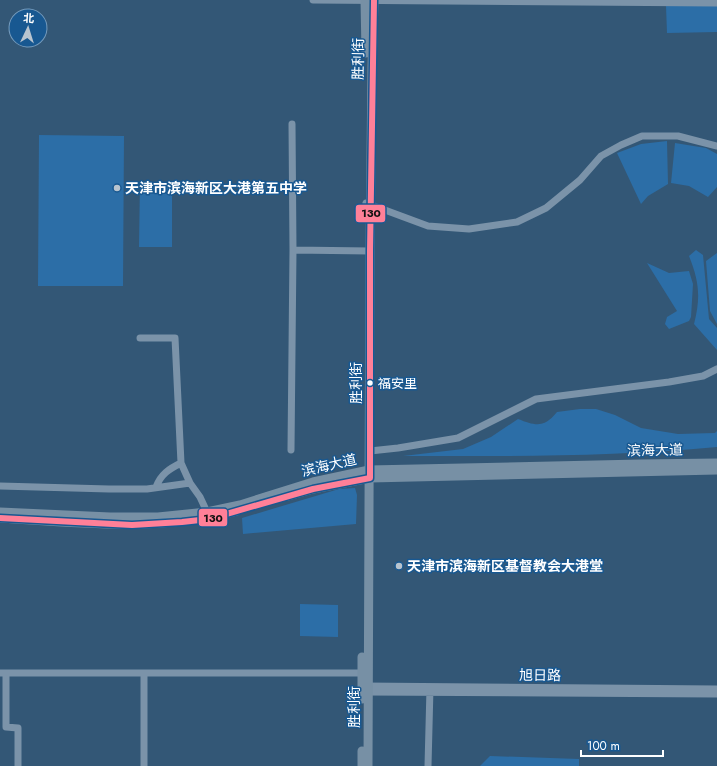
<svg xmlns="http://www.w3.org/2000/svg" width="717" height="766" viewBox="0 0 717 766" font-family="Jost,'Noto Sans SC',sans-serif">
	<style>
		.green { fill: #2c6ea7 }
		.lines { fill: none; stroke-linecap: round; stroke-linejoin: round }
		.street { stroke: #7b93a9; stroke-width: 7 }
		.secondary { stroke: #7790a5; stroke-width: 9 }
		.bus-1-casing { stroke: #185891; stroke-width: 9 }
		.bus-1 { stroke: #ff8098; stroke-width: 6 }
		.poi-dot { fill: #b8c4cf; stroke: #185891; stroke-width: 1.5 }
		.bus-dot { fill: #fff; stroke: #185891; stroke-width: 1.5 }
		.labels { text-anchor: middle; stroke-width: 3; stroke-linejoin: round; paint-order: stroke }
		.bus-label { font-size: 13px; fill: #fff; stroke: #185891; text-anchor: start }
		.street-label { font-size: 14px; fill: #fff; stroke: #185891 }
		.poi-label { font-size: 14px; font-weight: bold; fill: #fff; stroke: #185891; text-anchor: start }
		.line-badge { stroke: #185891; stroke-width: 1.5 }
		.pale-badge-label { font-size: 11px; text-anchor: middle; font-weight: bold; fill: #111 }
	</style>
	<rect width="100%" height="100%" fill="#335776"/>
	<path class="green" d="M 666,6 L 717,6 L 717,32 L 667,33 Z
		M 39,135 L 124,136 L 123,286 L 38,286 Z
		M 667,141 L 668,184 L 648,196 L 641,204 L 617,153 L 641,144 Z
		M 675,143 L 706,148 L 717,154 L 717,187 L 708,197 L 689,186 L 671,183 Z
		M 140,182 L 172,182 L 172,247 L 139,247 Z
		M 696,250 L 703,255 L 709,319 L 717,328 L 717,350 L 694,324 C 701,297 699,281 689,256 Z
		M 717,253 L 717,324 L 710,311 L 706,261 Z
		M 647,263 L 669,273 L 689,271 L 693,284 L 691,317 L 689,321 L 669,329 L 665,324 L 667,317 L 677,311 Z
		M 580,409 L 596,409 L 615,415 L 641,428 L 678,434 L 715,433 L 717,431 L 717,447 C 613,457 508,456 403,456 L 463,449 L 491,437 L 518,419 C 536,426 544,428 557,412 Z
		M 355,488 L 357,495 L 356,524 L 243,534 L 242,518 L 339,489 Z
		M 300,604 L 338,605 L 338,637 L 300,636 Z
		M 490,756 L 579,759 L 579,766 L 480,766 Z"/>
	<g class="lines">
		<path class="street" d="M 313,0 L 717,3
			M 366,203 L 428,226 L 469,229 L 517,222 L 546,208 L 580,180 L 601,156 L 621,145 L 642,136 L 678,136 L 717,146
			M 293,250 L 370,251
			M 140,338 L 175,338 L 181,463 L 190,483 L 200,497 L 207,512
			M 291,450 L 293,250 L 292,124
			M 370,451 L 398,448 L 458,438 L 536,399 L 669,382 L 703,376 L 717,369
			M 0,486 L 109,489 L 147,489 L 190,483
			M 156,487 C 161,474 169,469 181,463
			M 0,673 L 144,673 L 144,766
			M 6,673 L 6,727 L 18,728 L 18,766
			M 144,673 L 366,673
			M 363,686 L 717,689
			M 365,692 L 717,694
			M 428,766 L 430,688"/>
		<path class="secondary" d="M 365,0 L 366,53
			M 288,496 L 313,489 L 370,478 L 717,470
			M 0,512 L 110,517 L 158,517 L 207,512 L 240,505 L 313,482 L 369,470 L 640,464 L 717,463
			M 0,518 C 79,523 160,532 237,511
			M 362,657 L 362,699
			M 362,766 L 362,751
			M 368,766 L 370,251 L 372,67 L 374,0"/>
		<g class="bus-1-casing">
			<path id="bus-1" d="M 0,518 L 132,525 L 182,522 L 209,519 L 313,489 L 370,478 L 370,251 L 374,0"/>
		</g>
		<use href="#bus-1" class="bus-1"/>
	</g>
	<g class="poi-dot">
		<circle cx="117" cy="188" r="4"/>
		<circle cx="399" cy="566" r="4"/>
	</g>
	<circle class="bus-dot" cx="370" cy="383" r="3.5"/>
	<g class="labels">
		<g class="bus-label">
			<text x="378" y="388">福安里</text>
		</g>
		<g class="street-label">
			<text transform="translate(358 59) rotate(-89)" y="5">胜利街</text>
			<text transform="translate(356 383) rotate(-90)" y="5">胜利街</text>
			<text transform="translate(655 450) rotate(-1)" y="5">滨海大道</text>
			<text transform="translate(329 465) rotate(-13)" y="5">滨海大道</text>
			<text transform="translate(540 675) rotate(1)" y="5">旭日路</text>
			<text transform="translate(354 707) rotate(-90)" y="5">胜利街</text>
		</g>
		<g class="poi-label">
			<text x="125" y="193">天津市滨海新区大港第五中学</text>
			<text x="407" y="571">天津市滨海新区基督教会大港堂</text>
		</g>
	</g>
	<g class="line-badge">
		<rect x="355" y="204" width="31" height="19" rx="4" fill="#ff8098"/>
		<rect x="198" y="508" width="30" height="19" rx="4" fill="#ff8098"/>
	</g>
	<g class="pale-badge-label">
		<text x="371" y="217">130</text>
		<text x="213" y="522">130</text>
	</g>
	<g transform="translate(28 28) rotate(4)"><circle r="19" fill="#185891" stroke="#749bbd"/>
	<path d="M0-3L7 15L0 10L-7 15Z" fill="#b8c4cf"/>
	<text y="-6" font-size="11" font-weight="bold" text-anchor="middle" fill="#ffffff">北</text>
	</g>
	<path d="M581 750v6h82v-6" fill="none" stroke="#ffffff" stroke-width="2"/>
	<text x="587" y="750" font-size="12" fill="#ffffff" stroke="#185891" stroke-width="3" paint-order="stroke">100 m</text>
</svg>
